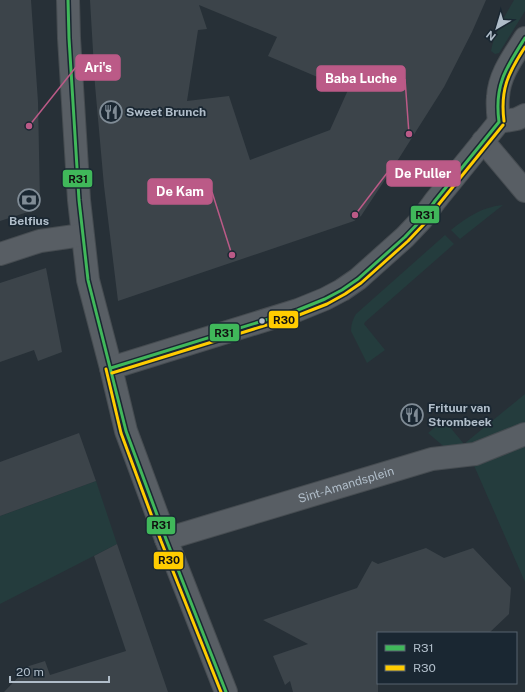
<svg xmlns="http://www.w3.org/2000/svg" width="525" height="692" viewBox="0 0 525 692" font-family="'Public Sans',sans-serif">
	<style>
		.green { fill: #243c3d }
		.building { fill: #3c444a; fill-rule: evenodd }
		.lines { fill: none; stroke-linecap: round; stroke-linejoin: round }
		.minor-casing { stroke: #464c51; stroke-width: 24 }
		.minor { stroke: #585e64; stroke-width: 22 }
		.bus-1-casing { stroke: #1a2732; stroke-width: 6 }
		.bus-2-casing { stroke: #1a2732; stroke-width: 6 }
		.bus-1 { stroke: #40b85a; stroke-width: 3 }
		.bus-2 { stroke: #fc0; stroke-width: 3 }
		.bus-dot { fill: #b0bdc9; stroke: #1a2732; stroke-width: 1.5 }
		.labels { text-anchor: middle; stroke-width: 3.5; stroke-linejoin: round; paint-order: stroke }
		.poi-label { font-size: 12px; font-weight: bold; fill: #b0bdc9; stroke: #1a2732; text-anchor: start }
		.street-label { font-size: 12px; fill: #b0bdc9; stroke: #1a2732 }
		.leader { fill: none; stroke: #bb5a87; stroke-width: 1.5 }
		.callout-dot { fill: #bb5a87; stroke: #1a2732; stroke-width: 1.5 }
		.callout { fill: #bb5a87; stroke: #bb5a87; stroke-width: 1.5 }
		.callout-label { font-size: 13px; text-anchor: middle; font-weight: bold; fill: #fff }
		.line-badge { stroke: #1a2732; stroke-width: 1.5 }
		.pale-badge-label { font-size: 11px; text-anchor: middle; font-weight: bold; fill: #111 }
	</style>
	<rect width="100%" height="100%" fill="#273037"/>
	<path class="green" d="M 514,0 L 525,0 L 525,11 L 499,53 L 495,54 L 491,51 C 494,33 505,16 514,0 Z
		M 503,205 L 460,239 L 451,230 C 467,217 482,207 503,205 Z
		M 445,235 L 454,244 L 365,322 L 364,324 L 385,350 L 367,363 L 351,331 C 351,324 353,319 356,314 Z
		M 525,394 L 525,424 L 470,450 L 448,450 L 428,433 L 444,420 L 464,444 Z
		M 525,443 L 525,582 L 472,461 Z
		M 96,481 L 117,544 L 0,604 L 0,516 Z"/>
	<path class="building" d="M 0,0 L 31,0 L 38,102 L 40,202 L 34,210 L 0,221 Z
		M 90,0 L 486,0 L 472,32 L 444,87 L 396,163 L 361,216 L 354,221 L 118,301 L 104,186 L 95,85 ZM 199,5 L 277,37 L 268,56 L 348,90 L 330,130 L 250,160 L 229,96 L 187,101 L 198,30 L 207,29 Z
		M 46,268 L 62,352 L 38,361 L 34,350 L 0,362 L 0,283 Z
		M 79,433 L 96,481 L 0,516 L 0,462 Z
		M 117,544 L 168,692 L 4,692 L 29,666 L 45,661 L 50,675 L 126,651 L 94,556 Z
		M 426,548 L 444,558 L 473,548 L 511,588 L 509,614 L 489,633 L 378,633 L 378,692 L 293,692 L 290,681 L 285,685 L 273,656 L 308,644 L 263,620 L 357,588 L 372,561 L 378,564 Z"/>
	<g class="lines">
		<g class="minor-casing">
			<g id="minor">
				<path d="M 68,0 L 69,38 L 79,200 L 88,280 L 111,368 L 126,431 L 166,539 L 226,692"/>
				<path d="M 499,122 C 498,114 497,106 498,97 C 499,75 513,57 525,38"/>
				<path d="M 499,122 L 517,119 L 525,115"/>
				<path d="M 483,141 L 525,191"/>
				<path d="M 0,254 L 40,241 L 82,235"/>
				<path d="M 111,368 L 298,310 L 325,299 L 342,290 L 358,279 L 405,237 L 422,219 L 435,201 L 499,122"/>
				<path id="s1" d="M 166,539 L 432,459 L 475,454 L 525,434"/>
			</g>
		</g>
		<use href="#minor" class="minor"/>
		<g class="bus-1-casing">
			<path id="bus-1" d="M 68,0 L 69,38 L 79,200 L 88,280 L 126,431 L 166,539 L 226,692
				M 499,122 C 494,85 506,68 525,38
				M 111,368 L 298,310 L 325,299 L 342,290 L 358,279 L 405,237 L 422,219 L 435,201 L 499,122"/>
		</g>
		<g class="bus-2-casing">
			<path id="bus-2" d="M 504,121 C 500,90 508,73 525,47
				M 106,369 L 121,433 L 161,541 L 221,692
				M 112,373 L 299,315 L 327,304 L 345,294 L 361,283 L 408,241 L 426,222 L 439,204 L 503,125"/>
		</g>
		<use href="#bus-1" class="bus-1"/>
		<use href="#bus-2" class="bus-2"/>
	</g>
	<defs>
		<g id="restaurant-ring" transform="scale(1.15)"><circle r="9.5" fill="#1a2732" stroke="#808c96" stroke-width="1.5"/><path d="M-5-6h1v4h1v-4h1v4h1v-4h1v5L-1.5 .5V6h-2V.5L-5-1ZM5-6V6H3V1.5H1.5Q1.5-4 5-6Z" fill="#808c96"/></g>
		<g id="bank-ring" transform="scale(1.15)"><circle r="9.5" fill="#1a2732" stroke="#808c96" stroke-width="1.5"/><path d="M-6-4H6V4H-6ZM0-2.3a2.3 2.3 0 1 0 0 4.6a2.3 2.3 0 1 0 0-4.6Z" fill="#808c96"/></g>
	</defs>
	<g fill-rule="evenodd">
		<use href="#restaurant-ring" x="111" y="112"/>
		<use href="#bank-ring" x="29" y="200"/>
		<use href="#restaurant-ring" x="412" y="415"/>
	</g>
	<circle class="bus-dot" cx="262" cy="321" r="3.5"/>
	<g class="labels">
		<g class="poi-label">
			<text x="126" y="116">Sweet Brunch</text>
			<text x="29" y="225" text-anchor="middle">Belfius</text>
			<text x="428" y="412">Frituur van<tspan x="428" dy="14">Strombeek</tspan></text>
		</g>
		<g class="street-label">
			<text dy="4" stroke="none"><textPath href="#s1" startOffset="188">Sint-Amandsplein</textPath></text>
		</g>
	</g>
	<path class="leader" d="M29 126L76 67M409 134L405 79M355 215L387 173M232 255L212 192"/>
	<g class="callout-dot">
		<circle cx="29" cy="126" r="4"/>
		<circle cx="409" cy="134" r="4"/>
		<circle cx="355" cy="215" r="4"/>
		<circle cx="232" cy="255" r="4"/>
	</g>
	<g class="callout">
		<rect x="76" y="55" width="44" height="25" rx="4"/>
		<rect x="317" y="66" width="88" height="25" rx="4"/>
		<rect x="387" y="161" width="73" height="25" rx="4"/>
		<rect x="148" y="179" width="64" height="25" rx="4"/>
	</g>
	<g class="callout-label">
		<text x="98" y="72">Ari's</text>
		<text x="361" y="83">Baba Luche</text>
		<text x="423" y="178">De Puller</text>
		<text x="180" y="196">De Kam</text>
	</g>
	<g class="line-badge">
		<rect x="62" y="169" width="31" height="19" rx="4" fill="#40b85a"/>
		<rect x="410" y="205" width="30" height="19" rx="4" fill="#40b85a"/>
		<rect x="268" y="310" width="31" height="19" rx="4" fill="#fc0"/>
		<rect x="209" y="323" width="31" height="19" rx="4" fill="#40b85a"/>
		<rect x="146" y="516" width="30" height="19" rx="4" fill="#40b85a"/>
		<rect x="153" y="551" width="31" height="19" rx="4" fill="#fc0"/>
	</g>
	<g class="pale-badge-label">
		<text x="78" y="183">R31</text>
		<text x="425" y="219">R31</text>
		<text x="284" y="324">R30</text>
		<text x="224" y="337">R31</text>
		<text x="161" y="529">R31</text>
		<text x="169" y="564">R30</text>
	</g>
	<rect x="377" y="632" width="140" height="52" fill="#1a2732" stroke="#56636e"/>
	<rect x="385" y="645" width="20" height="6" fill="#40b85a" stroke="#56636e"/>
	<text x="413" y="652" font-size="12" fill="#b0bdc9">R31</text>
	<rect x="385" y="665" width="20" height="6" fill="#ffcc00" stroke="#56636e"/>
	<text x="413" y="672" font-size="12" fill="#b0bdc9">R30</text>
	<g transform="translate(497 28) rotate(218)" stroke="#1a2732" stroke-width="3" paint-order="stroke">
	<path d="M0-3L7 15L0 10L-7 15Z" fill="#b0bdc9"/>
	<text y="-6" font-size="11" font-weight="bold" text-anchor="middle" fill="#b0bdc9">N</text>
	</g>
	<path d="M10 676v6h99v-6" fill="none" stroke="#b0bdc9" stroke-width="2"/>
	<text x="16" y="676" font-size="12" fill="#b0bdc9" stroke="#1a2732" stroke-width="3" paint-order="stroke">20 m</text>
</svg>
